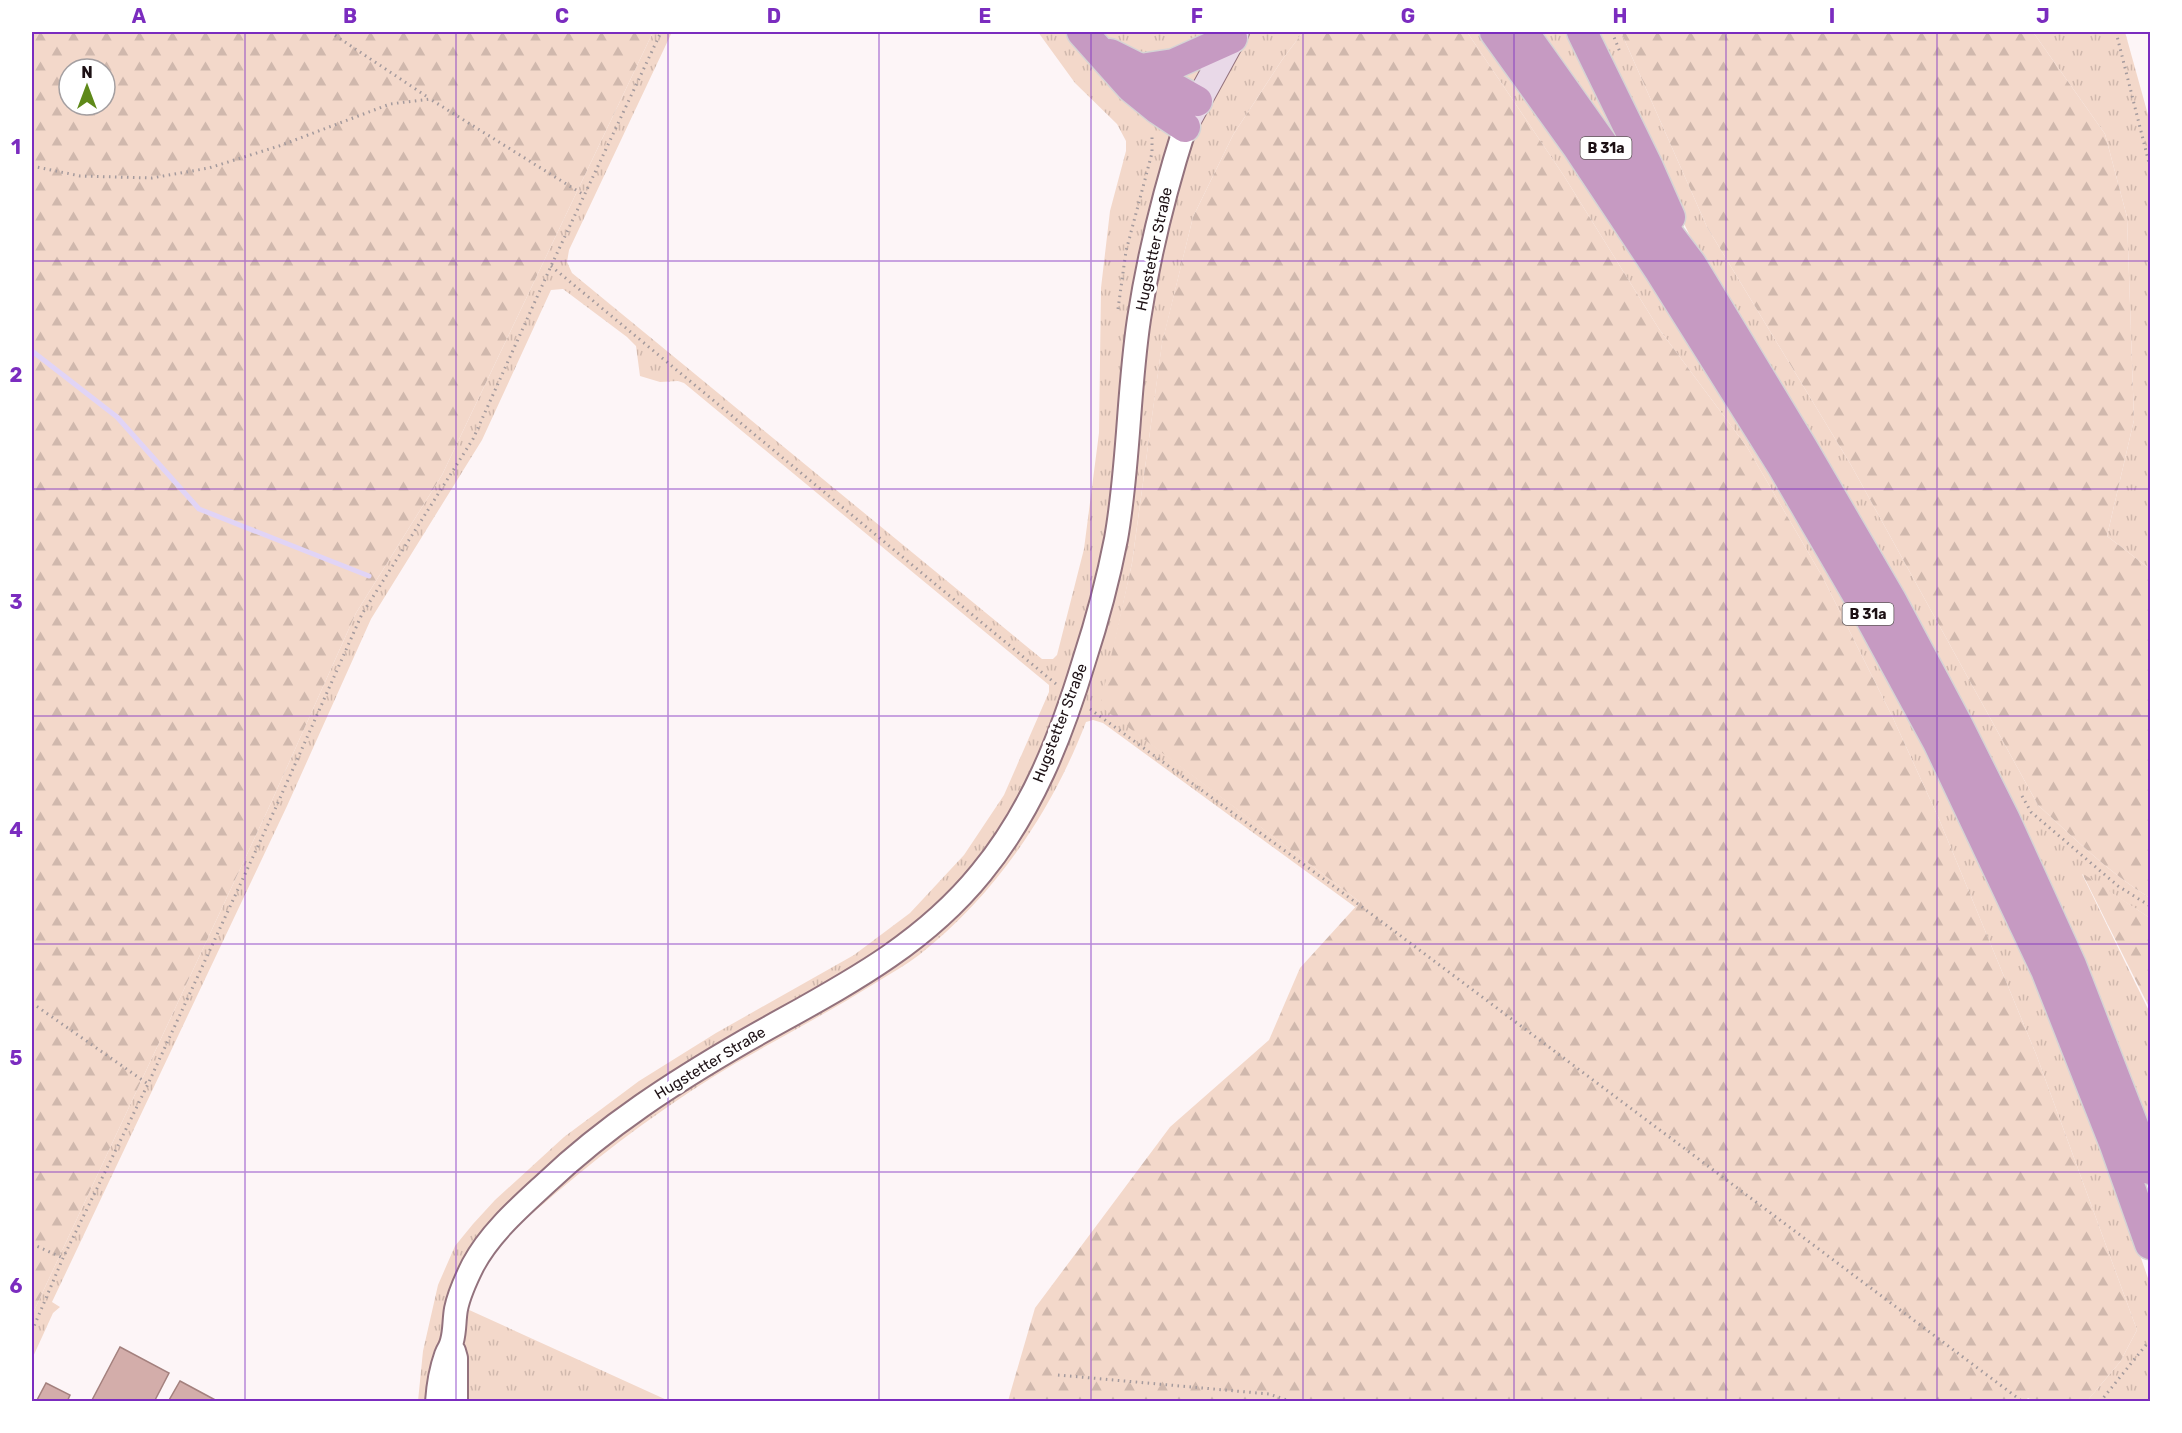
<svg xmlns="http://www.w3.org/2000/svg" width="2182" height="1433" viewBox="0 0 2182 1433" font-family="Rubik,sans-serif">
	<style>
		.grass { fill: url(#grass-tufts) }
		.forest { fill: url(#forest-firs); fill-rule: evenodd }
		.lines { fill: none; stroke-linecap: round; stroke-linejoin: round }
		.stream { stroke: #e1d4f6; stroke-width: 5 }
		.building { fill: #d3adaa; stroke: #a4817e; stroke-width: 1.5 }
		.tertiary-casing { stroke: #93727d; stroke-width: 26 }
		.secondary-casing { stroke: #93727d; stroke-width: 28 }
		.trunk-casing { stroke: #d6d4d5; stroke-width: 33 }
		.path { stroke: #a49a9d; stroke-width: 3; stroke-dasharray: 1.5 4.5; stroke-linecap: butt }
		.tertiary { stroke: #fff; stroke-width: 22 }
		.secondary { stroke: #e9d9e8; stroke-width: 26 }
		.trunk { stroke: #c69ac2; stroke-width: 30 }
		.grid { fill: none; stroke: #7b2cbf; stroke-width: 1.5; stroke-opacity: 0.55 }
		.labels { text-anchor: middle; stroke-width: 6; stroke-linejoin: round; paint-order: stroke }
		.shield { fill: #fff; stroke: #60585a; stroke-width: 1.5 }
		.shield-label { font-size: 14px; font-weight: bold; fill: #1c1014 }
		.street-label { font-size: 15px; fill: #1c1014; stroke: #fff }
		.neatline { fill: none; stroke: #7b2cbf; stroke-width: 2 }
		.grid-label { font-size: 20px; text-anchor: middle; font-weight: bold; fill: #7b2cbf }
	</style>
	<defs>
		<pattern id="grass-tufts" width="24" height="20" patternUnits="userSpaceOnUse" patternTransform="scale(1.5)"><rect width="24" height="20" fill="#f3d8ca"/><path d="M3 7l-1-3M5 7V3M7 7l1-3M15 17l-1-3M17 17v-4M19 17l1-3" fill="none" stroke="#d0b8ad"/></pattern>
		<pattern id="forest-firs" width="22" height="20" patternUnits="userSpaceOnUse" patternTransform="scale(1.5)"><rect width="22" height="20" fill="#f3d8ca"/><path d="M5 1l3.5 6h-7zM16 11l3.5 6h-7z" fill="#d0b8ad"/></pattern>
	</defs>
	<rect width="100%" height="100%" fill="#fdf5f7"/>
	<path class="grass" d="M 653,32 L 672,32 L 569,250 L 567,262 L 572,273 L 1042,659 L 1053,659 L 1057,655 L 1084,549 L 1099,433 L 1101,288 L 1110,211 L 1126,151 L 1126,141 L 1117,124 L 1075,83 L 1038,32 L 1303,32 L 1282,60 L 1233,135 L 1193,217 L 1162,344 L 1132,563 L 1101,706 L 1360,902 L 1355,907 L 1103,723 L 1093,720 L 1086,722 C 1051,813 995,895 919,955 C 906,965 891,973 877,982 C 831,1011 783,1036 736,1063 C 672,1101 612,1145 556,1193 C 530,1216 498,1239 481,1271 C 474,1283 471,1296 467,1309 L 669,1401 L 418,1401 L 423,1351 L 438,1285 L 455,1246 L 473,1224 L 495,1200 L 564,1137 L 639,1081 L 716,1033 L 854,955 L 910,913 L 964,855 L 1004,795 L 1049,692 L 1049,685 L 684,383 L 678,381 L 660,382 L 640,376 L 636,346 L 627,337 L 563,289 L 551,290 L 482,440 L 371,619 L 287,806 L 52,1302 L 60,1307 L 53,1313 L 32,1359 L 32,1315 L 270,805 L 356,613 L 442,475 Z
		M 1467,32 L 1487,32 L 1694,337 L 1896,680 L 2077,1074 L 2150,1284 L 2150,1401 L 2087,1401 L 2120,1362 L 2137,1330 L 2036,1054 L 1939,819 L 1893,718 L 1822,576 L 1747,447 L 1659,329 L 1564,176 Z
		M 1538,32 L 1573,32 L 1647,182 Z
		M 1590,32 L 1621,32 L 1707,227 L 1851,465 L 2038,805 C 2074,838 2109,873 2150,898 L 2150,918 L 2082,874 L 2150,1013 L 2150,1137 L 1738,322 L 1692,240 Z
		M 2033,32 L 2125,32 L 2150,122 L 2150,569 L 2107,536 L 2134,420 L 2127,217 L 2105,134 Z"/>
	<path class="forest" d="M 32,32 L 653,32 L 442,475 L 356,613 L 270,805 L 32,1315 ZM 69,69 L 105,69 L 105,105 L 69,105 Z
		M 1303,32 L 1467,32 L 1564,176 L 1659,329 L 1747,447 L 1822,576 L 1893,718 L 1939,819 L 2036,1054 L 2137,1330 L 2120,1362 L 2087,1401 L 2034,1401 L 2028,1398 L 2024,1402 L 1008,1401 L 1035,1308 L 1170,1127 L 1269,1040 L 1300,968 L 1360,902 L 1100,706 L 1132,563 L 1162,343 L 1193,217 L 1233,135 L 1282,60 Z
		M 1621,32 L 2033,32 L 2105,134 L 2127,217 L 2134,420 L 2107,536 L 2150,569 L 2150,898 C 2109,873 2074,838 2038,805 L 1851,465 L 1707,227 Z
		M 2082,873 L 2150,918 L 2150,1013 L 2148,1005 Z"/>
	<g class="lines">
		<path class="stream" d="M 32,351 L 117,417 L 199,509 L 369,576"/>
	</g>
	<path class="building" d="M 120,1347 L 169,1373 L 154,1402 L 91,1402 Z
		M 180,1381 L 219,1402 L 194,1400 L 193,1402 L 168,1402 Z
		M 46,1383 L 70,1395 L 67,1402 L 36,1402 Z"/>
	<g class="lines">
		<g class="tertiary-casing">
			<path id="tertiary" d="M 454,1351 L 456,1358 L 456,1402
				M 437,1402 C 438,1387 441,1369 446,1355 C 449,1347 450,1349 452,1341 C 455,1330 454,1320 456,1309 C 459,1294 466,1279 473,1265 C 490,1233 520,1207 546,1183 C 606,1126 674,1082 745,1041 C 831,992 917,952 981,873 C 1032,811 1061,737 1084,661 C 1097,621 1108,580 1116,539 C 1129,466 1128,392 1139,319 C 1149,253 1165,190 1185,127"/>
		</g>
		<g class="secondary-casing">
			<path id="secondary" d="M 1189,118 L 1236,32"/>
		</g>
		<g class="trunk-casing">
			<path id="trunk" d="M 1082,32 L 1131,87 L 1158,109 L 1185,127
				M 1495,32 L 1577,146 L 1660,271 L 1783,467 L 1864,606 L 1938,742 L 2046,970 L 2115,1145 L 2150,1244
				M 1523,32 L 1640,197 L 1691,264 L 1803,449 L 1891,600 L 1957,724 L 2005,820 L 2071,965 L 2150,1169
				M 1582,32 L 1647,165 L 1670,217
				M 1110,54 L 1140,69 L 1197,101
				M 1140,69 L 1174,64 L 1232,38"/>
		</g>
		<path class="path" d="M 330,32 L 429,98
			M 1612,32 L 1620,52
			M 2116,32 L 2150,167
			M 32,166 L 80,176 L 152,178 L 209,168 L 279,146 L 390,104 L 430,99 L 584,195
			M 551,266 L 1056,684
			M 1118,309 L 1126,251 L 1152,153 L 1152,133
			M 1090,709 L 1358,904 L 2023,1402
			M 2022,796 L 2031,812 L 2118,886 L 2150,906
			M 32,1003 L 148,1084
			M 32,1244 L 63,1258
			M 32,1331 L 63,1258 L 148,1084 L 276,807 L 362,614 L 473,439 L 551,266 L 661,32
			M 1058,1375 L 1269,1394 L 1293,1402
			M 2100,1402 L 2150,1340"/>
		<use href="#tertiary" class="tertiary"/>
		<use href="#secondary" class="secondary"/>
		<use href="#trunk" class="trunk"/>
	</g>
	<path class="grid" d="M 245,32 L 245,1402M 456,32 L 456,1402M 668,32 L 668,1402M 879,32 L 879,1402M 1091,32 L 1091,1402M 1303,32 L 1303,1402M 1514,32 L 1514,1402M 1726,32 L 1726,1402M 1937,32 L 1937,1402M 32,261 L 2150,261M 32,489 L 2150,489M 32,716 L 2150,716M 32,944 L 2150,944M 32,1172 L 2150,1172"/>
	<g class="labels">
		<g class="shield">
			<rect x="1580.5" y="137" width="51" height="22" rx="4.5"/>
			<rect x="1842.5" y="603" width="51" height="22" rx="4.5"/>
		</g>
		<g class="shield-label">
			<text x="1606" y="153">B 31a</text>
			<text x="1868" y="619">B 31a</text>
		</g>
		<g class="street-label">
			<text transform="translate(1154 249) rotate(-78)" y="5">Hugstetter Straße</text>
			<text transform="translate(1060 723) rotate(-69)" y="5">Hugstetter Straße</text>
			<text transform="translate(710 1063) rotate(-31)" y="5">Hugstetter Straße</text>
		</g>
	</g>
	<rect width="2182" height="1433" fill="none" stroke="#ffffff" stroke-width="66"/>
	<g transform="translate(87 87)"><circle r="28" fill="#ffffff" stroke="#a49fa1" stroke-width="1.5"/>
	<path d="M0-4.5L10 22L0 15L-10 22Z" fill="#5e8919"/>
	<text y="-9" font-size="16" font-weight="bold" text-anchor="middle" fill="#1c1014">N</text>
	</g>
	<rect x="33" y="33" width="2116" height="1367" class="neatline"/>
	<g class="grid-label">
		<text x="139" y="23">A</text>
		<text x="350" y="23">B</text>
		<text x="562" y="23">C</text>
		<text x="774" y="23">D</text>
		<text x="985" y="23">E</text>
		<text x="1197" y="23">F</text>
		<text x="1408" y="23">G</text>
		<text x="1620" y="23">H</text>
		<text x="1832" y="23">I</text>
		<text x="2043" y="23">J</text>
		<text x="16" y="154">1</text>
		<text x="16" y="382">2</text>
		<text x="16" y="609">3</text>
		<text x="16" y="837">4</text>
		<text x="16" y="1065">5</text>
		<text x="16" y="1293">6</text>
	</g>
</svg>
